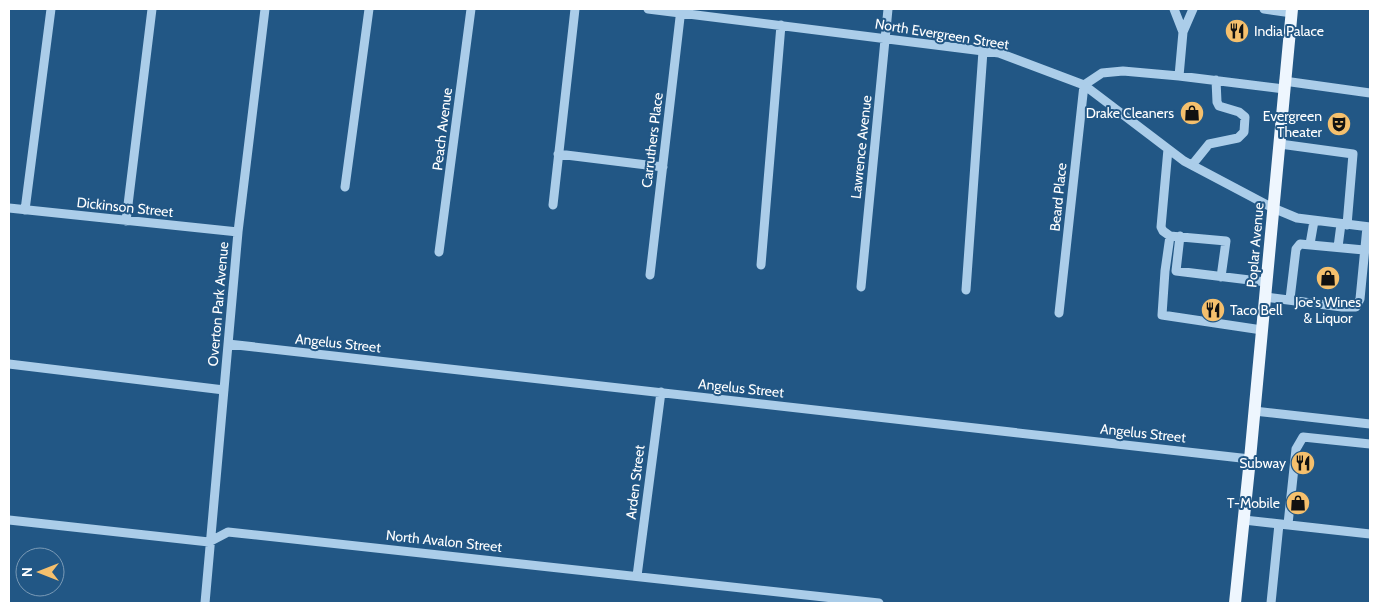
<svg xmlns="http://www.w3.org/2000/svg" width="1379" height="612" viewBox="0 0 1379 612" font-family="Cabin,sans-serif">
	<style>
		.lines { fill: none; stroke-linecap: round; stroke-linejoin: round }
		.minor { stroke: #abcde9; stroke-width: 9 }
		.major { stroke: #eef6fe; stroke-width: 12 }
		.labels { text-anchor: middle; stroke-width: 4; stroke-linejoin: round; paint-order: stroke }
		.poi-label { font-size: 14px; fill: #fff; stroke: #225785; text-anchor: end }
		.street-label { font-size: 14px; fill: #fff; stroke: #225785 }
	</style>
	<rect width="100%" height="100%" fill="#225785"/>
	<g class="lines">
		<path class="minor" d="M 648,9 L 999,53 L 1084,85 L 1184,161 L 1273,208 L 1297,218 L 1370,227
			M 1174,9 L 1183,32 L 1179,76
			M 1264,9 L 1292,13
			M 1183,32 L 1193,9
			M 1284,81 L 1370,93
			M 1084,85 L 1102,73 L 1123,71 L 1179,76 L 1284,89
			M 1280,144 L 1353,154 L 1347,225
			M 1168,149 L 1161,227 L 1163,231 L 1170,236 L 1226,241 L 1221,277
			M 558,154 L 663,167
			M 1192,165 L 1209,144 L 1238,138 L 1244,132 L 1245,117 L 1239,112 L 1219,106 L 1217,102 L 1216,80
			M 345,187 L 369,9
			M 553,205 L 575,9
			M 9,208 L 238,232
			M 25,210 L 51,9
			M 126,221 L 152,9
			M 1170,236 L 1165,271 L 1162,315 L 1262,330
			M 1180,236 L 1176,271 L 1266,282
			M 1310,244 L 1314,221
			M 1338,247 L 1341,224
			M 439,252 L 471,9
			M 761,265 L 781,25
			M 650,275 L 681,9
			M 861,287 L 888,9
			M 966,290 L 983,51
			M 1265,297 L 1342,307 L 1356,307 L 1360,299 L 1367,227
			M 1290,299 L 1296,249 L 1300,244 L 1364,250
			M 1059,313 L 1084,85
			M 228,344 L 1250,459
			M 9,364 L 224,390
			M 1254,411 L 1370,424
			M 9,520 L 209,542 L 228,532 L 879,603
			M 1244,520 L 1370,534
			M 1288,524 L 1296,449 L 1303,437 L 1370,444
			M 637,576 L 661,392
			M 205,603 L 238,232 L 265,9
			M 1271,603 L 1279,524"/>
		<path class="major" d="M 1235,603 L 1250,459 L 1292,9"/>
	</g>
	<defs>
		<g id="restaurant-disc" transform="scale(1.25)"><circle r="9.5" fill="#f5c06d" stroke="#225785"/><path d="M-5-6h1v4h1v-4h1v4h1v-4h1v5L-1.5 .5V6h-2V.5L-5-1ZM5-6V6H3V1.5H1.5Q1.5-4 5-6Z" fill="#111"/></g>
		<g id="shop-disc" transform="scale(1.25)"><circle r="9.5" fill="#f5c06d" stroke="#225785"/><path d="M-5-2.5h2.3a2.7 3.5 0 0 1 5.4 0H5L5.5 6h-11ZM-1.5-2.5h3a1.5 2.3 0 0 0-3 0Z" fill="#111"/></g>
		<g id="theatre-disc" transform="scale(1.25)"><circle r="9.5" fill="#f5c06d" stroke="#225785"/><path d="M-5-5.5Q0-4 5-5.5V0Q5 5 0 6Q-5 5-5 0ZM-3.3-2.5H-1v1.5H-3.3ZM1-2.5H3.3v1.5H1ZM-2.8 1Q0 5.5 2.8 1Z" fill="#111"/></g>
	</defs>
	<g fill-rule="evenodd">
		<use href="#restaurant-disc" x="1237" y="31"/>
		<use href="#shop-disc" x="1192" y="113"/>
		<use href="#theatre-disc" x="1339" y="124"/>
		<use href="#shop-disc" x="1328" y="278"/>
		<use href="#restaurant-disc" x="1213" y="310"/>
		<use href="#restaurant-disc" x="1303" y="463"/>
		<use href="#shop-disc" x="1298" y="503"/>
	</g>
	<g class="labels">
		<g class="poi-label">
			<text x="1254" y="36" text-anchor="start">India Palace</text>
			<text x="1174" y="118">Drake Cleaners</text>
			<text x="1322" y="121">Evergreen<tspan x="1322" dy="16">Theater</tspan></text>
			<text x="1328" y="307" text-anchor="middle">Joe's Wines<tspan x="1328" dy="16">&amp; Liquor</tspan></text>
			<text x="1230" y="315" text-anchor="start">Taco Bell</text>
			<text x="1286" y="468">Subway</text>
			<text x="1280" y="508">T-Mobile</text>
		</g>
		<g class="street-label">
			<text transform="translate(942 34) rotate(9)" y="5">North Evergreen Street</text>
			<text transform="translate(442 129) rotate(-83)" y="5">Peach Avenue</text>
			<text transform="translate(652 140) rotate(-83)" y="5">Carruthers Place</text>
			<text transform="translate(861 147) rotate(-84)" y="5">Lawrence Avenue</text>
			<text transform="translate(1058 197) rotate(-84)" y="5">Beard Place</text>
			<text transform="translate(125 207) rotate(6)" y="5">Dickinson Street</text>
			<text transform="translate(1255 245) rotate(-85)" y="5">Poplar Avenue</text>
			<text transform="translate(218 304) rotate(-85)" y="5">Overton Park Avenue</text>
			<text transform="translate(338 343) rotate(6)" y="5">Angelus Street</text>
			<text transform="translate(741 388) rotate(6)" y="5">Angelus Street</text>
			<text transform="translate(1143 433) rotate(6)" y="5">Angelus Street</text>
			<text transform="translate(635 482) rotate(-83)" y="5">Arden Street</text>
			<text transform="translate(444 541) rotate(6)" y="5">North Avalon Street</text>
		</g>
	</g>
	<rect width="1379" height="612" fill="none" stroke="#ffffff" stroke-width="20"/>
	<g transform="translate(40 572) rotate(270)"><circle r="24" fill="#225785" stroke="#7a9ab6"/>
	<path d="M0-4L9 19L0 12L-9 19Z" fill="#f5c06d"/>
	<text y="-8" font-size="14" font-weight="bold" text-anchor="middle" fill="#ffffff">N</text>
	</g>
</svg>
